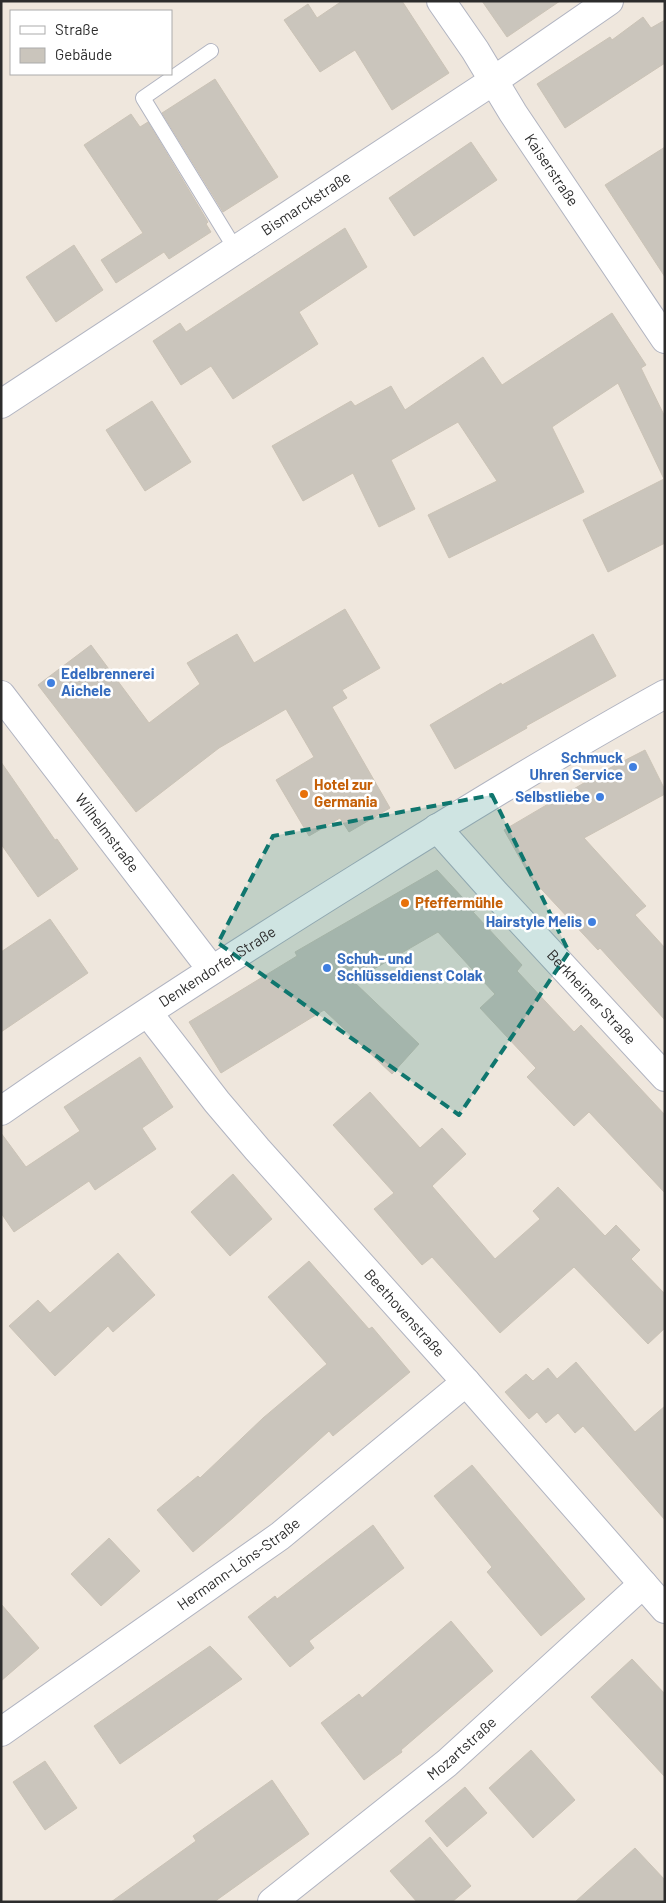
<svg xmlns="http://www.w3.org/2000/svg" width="666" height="1903" viewBox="0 0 666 1903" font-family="Barlow,sans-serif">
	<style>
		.building { fill: #cac5bc; stroke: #cbc3b6 }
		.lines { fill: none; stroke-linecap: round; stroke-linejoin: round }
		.lane-casing { stroke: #b1b4c1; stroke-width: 16 }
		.street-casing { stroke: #b1b4c1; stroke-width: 30 }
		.secondary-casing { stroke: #b1b4c1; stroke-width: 30 }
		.lane { stroke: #fff; stroke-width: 14 }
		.street { stroke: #fff; stroke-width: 28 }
		.secondary { stroke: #fff; stroke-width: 28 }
		.marked { fill: #0f766e; fill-opacity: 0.2; stroke: #0f766e; stroke-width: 4; stroke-dasharray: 10 6; stroke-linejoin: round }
		.shop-dot { fill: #3f7fe0; stroke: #fff; stroke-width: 2 }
		.food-dot { fill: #e8710a; stroke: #fff; stroke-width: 2 }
		.labels { text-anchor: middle; stroke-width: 5; stroke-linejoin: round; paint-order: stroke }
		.street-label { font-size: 15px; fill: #2c2c2c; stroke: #fff }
		.shop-label { font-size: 15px; font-weight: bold; fill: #366cbe; stroke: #fff; text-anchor: end }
		.food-label { font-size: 15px; font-weight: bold; fill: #c56008; stroke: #fff; text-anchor: start }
	</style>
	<rect width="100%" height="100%" fill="#efe7dd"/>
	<path class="building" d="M 342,1 L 402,1 L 449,73 L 392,110 L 355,50 L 320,72 L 284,20 L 308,4 L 317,18 Z
		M 482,1 L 560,1 L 507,37 Z
		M 643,17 L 651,28 L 665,20 L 665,63 L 565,128 L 537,84 L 610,37 L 612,40 Z
		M 215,79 L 278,177 L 223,212 L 162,113 Z
		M 131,114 L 140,127 L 148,122 L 208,222 L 206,224 L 211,232 L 169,259 L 164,252 L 116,283 L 101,260 L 143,233 L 84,145 Z
		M 471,142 L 497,180 L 414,236 L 389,198 Z
		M 665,147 L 665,277 L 605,185 Z
		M 345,228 L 367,267 L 299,312 L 318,344 L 233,399 L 211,366 L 181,385 L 153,341 L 180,323 L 186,332 Z
		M 74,245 L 103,290 L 56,322 L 26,277 Z
		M 612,313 L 646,365 L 641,368 L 665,417 L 665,543 L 608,572 L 583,520 L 664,479 L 618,383 L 552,427 L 584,492 L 449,558 L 428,515 L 497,481 L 458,422 L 391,460 L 415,509 L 379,527 L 353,473 L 303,501 L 272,446 L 351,401 L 355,406 L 391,386 L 405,410 L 483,357 L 502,385 Z
		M 152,401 L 191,462 L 145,491 L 106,430 Z
		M 345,609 L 380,668 L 342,690 L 347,698 L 332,707 L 390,808 L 349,832 L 340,818 L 309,836 L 276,780 L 314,757 L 286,709 L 219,748 L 136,812 L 38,685 L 91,645 L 149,723 L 200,684 L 187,663 L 237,634 L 254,663 Z
		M 593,634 L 616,676 L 526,726 L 527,728 L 455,769 L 430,725 L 501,683 L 502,685 Z
		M 645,750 L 665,790 L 665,794 L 584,838 L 646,906 L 635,915 L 665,948 L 665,1020 L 600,948 L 598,950 L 531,878 L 504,830 L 606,770 Z
		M 1,762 L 55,840 L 57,839 L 78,869 L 38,897 L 1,844 Z
		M 437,870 L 475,911 L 473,912 L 522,965 L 517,971 L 574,1032 L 581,1025 L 665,1115 L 665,1193 L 589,1112 L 574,1126 L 527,1077 L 536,1068 L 480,1008 L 495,994 L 438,932 L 353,981 L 419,1044 L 392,1074 L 324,1010 L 221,1073 L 189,1022 L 297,956 L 295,952 Z
		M 50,919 L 88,973 L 1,1032 L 1,952 Z
		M 140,1057 L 173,1107 L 142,1128 L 156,1149 L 95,1190 L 89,1181 L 14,1232 L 1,1213 L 1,1133 L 26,1167 L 80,1131 L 64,1107 Z
		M 370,1092 L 420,1148 L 442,1128 L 466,1154 L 432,1186 L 495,1259 L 540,1219 L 533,1211 L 558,1187 L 605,1236 L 616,1225 L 640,1250 L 631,1259 L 665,1294 L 665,1328 L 648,1344 L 574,1267 L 500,1333 L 432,1257 L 422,1265 L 374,1209 L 394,1193 L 333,1125 Z
		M 233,1174 L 272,1219 L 230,1256 L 191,1212 Z
		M 118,1253 L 155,1295 L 113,1332 L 108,1326 L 55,1376 L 9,1326 L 38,1300 L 50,1313 Z
		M 309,1261 L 369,1329 L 372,1327 L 410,1372 L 333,1436 L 329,1431 L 233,1518 L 193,1552 L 157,1510 L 198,1476 L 200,1478 L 263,1418 L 327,1364 L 268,1297 Z
		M 576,1362 L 635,1432 L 665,1406 L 665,1520 L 583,1426 L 575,1433 L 558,1413 L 546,1423 L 537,1412 L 529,1419 L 505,1392 L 526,1374 L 533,1381 L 548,1368 L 557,1379 Z
		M 472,1465 L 585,1599 L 541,1636 L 487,1572 L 492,1567 L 434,1496 Z
		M 373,1525 L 404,1568 L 309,1641 L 314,1648 L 290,1667 L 248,1617 L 275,1596 L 277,1599 Z
		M 109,1538 L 140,1571 L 101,1606 L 71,1574 Z
		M 1,1604 L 39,1648 L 1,1681 Z
		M 451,1621 L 493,1671 L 401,1750 L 402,1752 L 364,1780 L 321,1723 L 359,1694 L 362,1698 Z
		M 210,1646 L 242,1679 L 120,1764 L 94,1726 Z
		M 632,1659 L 665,1694 L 665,1777 L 591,1697 Z
		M 531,1750 L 575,1800 L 533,1838 L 489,1788 Z
		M 45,1761 L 77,1808 L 45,1830 L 13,1782 Z
		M 272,1780 L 309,1834 L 214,1902 L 111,1902 L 196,1841 L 193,1836 Z
		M 465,1787 L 487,1813 L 447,1847 L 425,1821 Z
		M 430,1837 L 471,1886 L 452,1902 L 417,1902 L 390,1871 Z
		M 635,1848 L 665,1880 L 665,1902 L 575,1902 Z"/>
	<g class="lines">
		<g class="lane-casing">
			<path id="lane" d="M 211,51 L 143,98 L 236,250"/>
		</g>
		<g class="street-casing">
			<g id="street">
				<path id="s1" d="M 441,1 L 475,50 L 513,113 L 665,339"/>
				<path id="s2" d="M 1,404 L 493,81 L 609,1"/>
				<path id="s3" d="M 437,828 L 494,892 L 665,1077"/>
				<path id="s4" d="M 148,1013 L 217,1102 L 257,1149 L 466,1382 L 665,1609"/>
				<path id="s5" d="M 1,1732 L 280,1536 L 466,1382"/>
				<path id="s6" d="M 272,1902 L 447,1763 L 643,1584"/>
			</g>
		</g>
		<g class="secondary-casing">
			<g id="secondary">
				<path id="s7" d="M 1,695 L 212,970"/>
				<path id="s8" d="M 1,1111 C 119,1029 239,952 361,876 C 461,813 562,751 665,694"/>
			</g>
		</g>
		<use href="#lane" class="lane"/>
		<use href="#street" class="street"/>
		<use href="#secondary" class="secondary"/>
	</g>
	<path class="marked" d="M 492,795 L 569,952 L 459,1115 L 218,943 L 273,836 Z"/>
	<g class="shop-dot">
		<circle cx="51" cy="683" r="5"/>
		<circle cx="633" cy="767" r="5"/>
		<circle cx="600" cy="797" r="5"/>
		<circle cx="592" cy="922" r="5"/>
		<circle cx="327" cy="968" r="5"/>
	</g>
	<g class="food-dot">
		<circle cx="304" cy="794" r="5"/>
		<circle cx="405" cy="903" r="5"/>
	</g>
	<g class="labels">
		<g class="street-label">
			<text dy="5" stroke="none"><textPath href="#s1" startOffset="202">Kaiserstraße</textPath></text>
			<text dy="5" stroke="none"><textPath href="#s2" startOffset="365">Bismarckstraße</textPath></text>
			<text dy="5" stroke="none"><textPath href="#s7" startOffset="174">Wilhelmstraße</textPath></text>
			<text dy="5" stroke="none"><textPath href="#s8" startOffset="260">Denkendorfer Straße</textPath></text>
			<text dy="5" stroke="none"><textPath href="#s3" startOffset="229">Berkheimer Straße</textPath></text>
			<text dy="5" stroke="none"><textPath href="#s4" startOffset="395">Beethovenstraße</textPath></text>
			<text dy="5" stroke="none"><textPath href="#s5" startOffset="291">Hermann-Löns-Straße</textPath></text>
			<text dy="5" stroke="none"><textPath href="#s6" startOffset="244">Mozartstraße</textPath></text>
		</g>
		<g class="shop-label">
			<text x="61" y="679" text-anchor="start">Edelbrennerei<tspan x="61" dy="17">Aichele</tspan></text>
			<text x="623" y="763">Schmuck<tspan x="623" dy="17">Uhren Service</tspan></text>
			<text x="590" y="802">Selbstliebe</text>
			<text x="582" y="927">Hairstyle Melis</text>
			<text x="337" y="964" text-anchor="start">Schuh- und<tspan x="337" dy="17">Schlüsseldienst Colak</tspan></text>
		</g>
		<g class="food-label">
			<text x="314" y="790">Hotel zur<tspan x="314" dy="17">Germania</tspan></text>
			<text x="415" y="908">Pfeffermühle</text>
		</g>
	</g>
	<rect width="666" height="1903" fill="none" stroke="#2c2c2c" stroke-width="5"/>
	<rect x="10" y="10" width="162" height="65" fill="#ffffff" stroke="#ababab"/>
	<rect x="20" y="26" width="25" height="8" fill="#ffffff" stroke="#ababab"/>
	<text x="55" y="35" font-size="15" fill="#2c2c2c">Straße</text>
	<rect x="20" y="48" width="25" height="15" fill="#cac5bc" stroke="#ababab"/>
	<text x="55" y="60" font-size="15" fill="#2c2c2c">Gebäude</text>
</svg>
